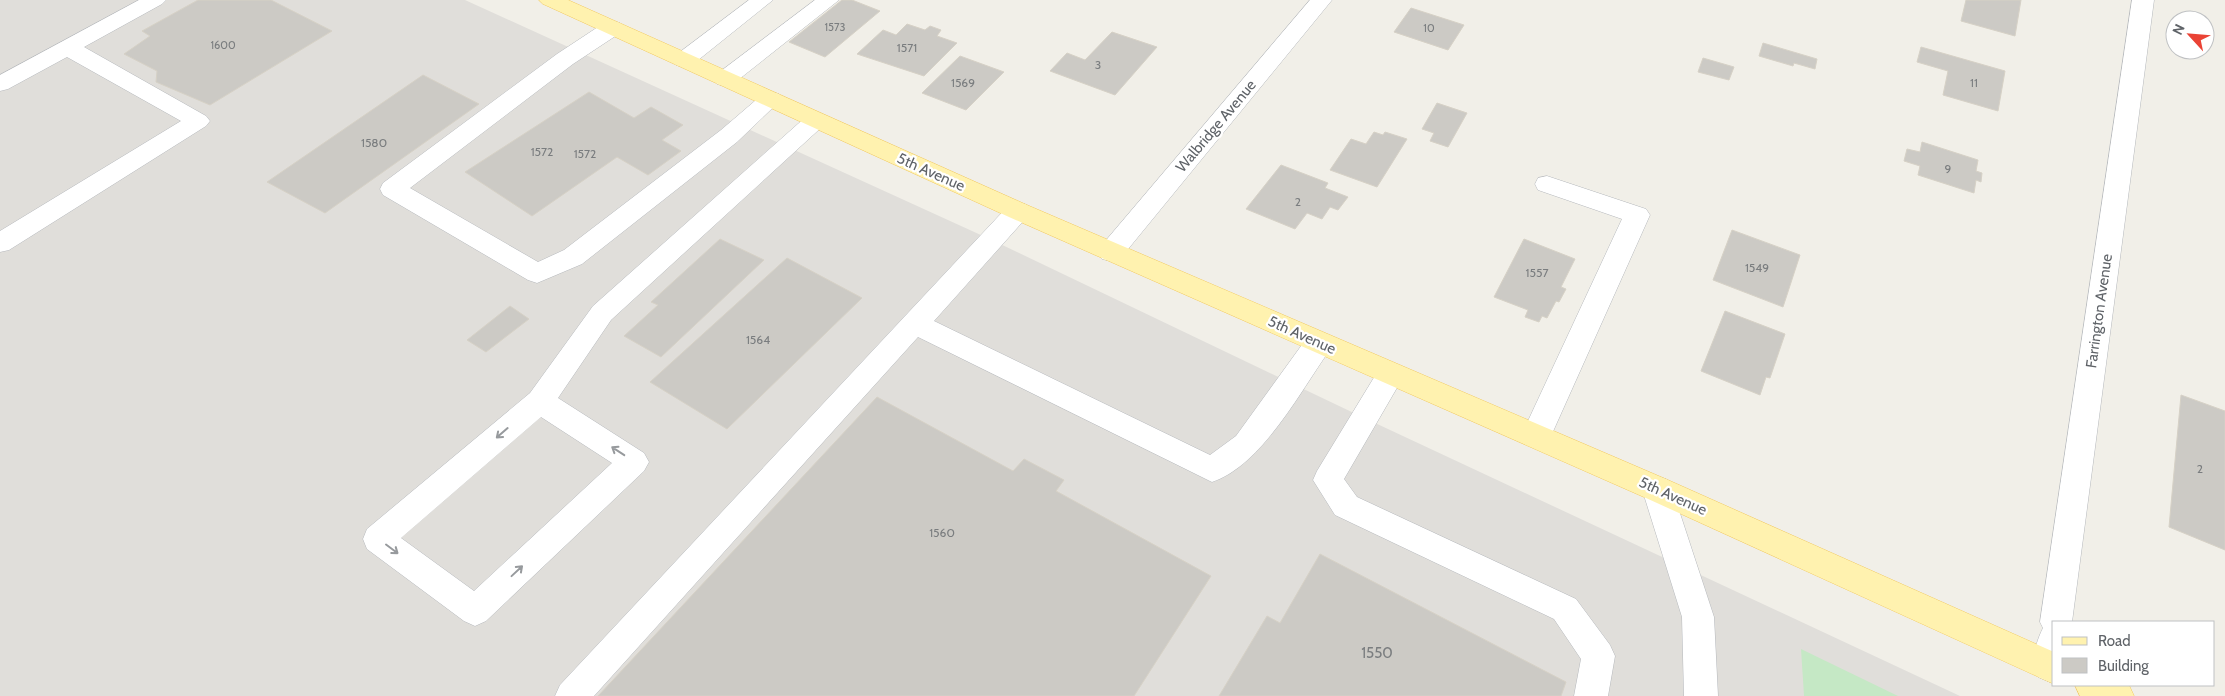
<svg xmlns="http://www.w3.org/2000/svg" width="2225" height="696" viewBox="0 0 2225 696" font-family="Cabin,sans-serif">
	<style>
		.industrial { fill: #e0deda }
		.green { fill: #c5e8c5 }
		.building { fill: #cccac5; stroke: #d6d1c6 }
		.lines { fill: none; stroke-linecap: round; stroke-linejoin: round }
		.minor-casing { stroke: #b5b8bc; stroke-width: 1 }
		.major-casing { stroke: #f2c960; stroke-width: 1 }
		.minor { fill: #fff; fill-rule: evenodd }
		.major { fill: #fff2af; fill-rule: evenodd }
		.oneway { stroke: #979a9d }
		.labels { text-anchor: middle; stroke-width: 4.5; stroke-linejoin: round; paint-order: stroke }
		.far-number-label { font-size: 11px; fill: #7a7d7f }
		.number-label { font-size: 12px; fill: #7a7d7f }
		.street-label { font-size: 15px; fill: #5f6368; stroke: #fff }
		.near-number-label { font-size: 15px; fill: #7a7d7f }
	</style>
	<rect width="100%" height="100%" fill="#f1efe8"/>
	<path class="industrial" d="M 0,0 L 465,0 L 994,241 L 1358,415 L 1960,696 L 0,696 Z"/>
	<path class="green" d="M 1801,649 L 1898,696 L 1804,696 Z"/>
	<path class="building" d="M 198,0 L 271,0 L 332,31 L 210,105 L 156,82 L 157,71 L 124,54 L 150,36 L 142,31 Z
		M 842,0 L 852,0 L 880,11 L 825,57 L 789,42 Z
		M 1966,0 L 2021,0 L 2015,36 L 1961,21 Z
		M 1411,8 L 1464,25 L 1448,50 L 1394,32 Z
		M 907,24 L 925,30 L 930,26 L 941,30 L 937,36 L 957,43 L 924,76 L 857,54 L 883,30 L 896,35 Z
		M 1112,32 L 1157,47 L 1115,95 L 1050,71 L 1067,53 L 1085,60 Z
		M 1763,43 L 1817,59 L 1815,69 L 1794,63 L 1793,66 L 1759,56 Z
		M 1921,47 L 2005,71 L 1998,111 L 1943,95 L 1948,71 L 1917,62 Z
		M 960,56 L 1004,72 L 966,110 L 922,93 Z
		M 1703,58 L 1734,67 L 1729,80 L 1698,72 Z
		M 423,75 L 479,104 L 325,213 L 267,182 Z
		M 589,92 L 634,118 L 651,107 L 683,125 L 662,140 L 681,151 L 648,175 L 617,157 L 532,216 L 465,172 Z
		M 1437,103 L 1467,113 L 1448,147 L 1430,141 L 1434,133 L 1422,129 Z
		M 1374,132 L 1383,135 L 1385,132 L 1407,139 L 1377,187 L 1330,170 L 1351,139 L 1366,144 Z
		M 1922,142 L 1978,160 L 1976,171 L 1982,173 L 1981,182 L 1976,180 L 1974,193 L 1918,175 L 1920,166 L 1904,161 L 1907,149 L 1920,152 Z
		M 1281,165 L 1328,183 L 1325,188 L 1348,197 L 1338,210 L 1330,207 L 1322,219 L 1307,213 L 1295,229 L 1246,209 Z
		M 1732,230 L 1800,255 L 1783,307 L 1713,280 Z
		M 720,239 L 764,260 L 661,357 L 624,336 L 658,305 L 651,302 Z
		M 1524,239 L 1575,259 L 1561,287 L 1566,289 L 1559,302 L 1556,301 L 1547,318 L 1542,316 L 1539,322 L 1525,317 L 1528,310 L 1494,297 Z
		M 787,258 L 862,298 L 727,429 L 650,382 Z
		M 510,306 L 529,319 L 486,352 L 467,340 Z
		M 1725,311 L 1785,334 L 1770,378 L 1766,377 L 1760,395 L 1701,371 Z
		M 2181,395 L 2225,411 L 2225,550 L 2169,527 Z
		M 877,397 L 1013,471 L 1024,459 L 1064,480 L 1056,491 L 1211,576 L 1134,696 L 598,696 Z
		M 1320,554 L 1566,682 L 1561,696 L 1219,696 L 1267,616 L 1280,623 Z"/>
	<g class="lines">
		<g class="minor-casing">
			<path id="minor" d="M 139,0 L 166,0 L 162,4 L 84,47 L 206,116 L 210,121 L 206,126 L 9,250 L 0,252 L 0,231 L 181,121 L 67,57 L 8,89 L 0,91 L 0,75 Z
				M 749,0 L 773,0 L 692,65 L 684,67 L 676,65 L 673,60 L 676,55 Z
				M 815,0 L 839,0 L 733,84 L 725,86 L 717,84 L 714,79 L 717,74 Z
				M 1310,0 L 1332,0 L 1120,259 L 1111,261 L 1102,259 L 1098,252 L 1102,245 Z
				M 2132,0 L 2154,0 L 2072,622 L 2054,622 L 2054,680 L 2050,682 L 2038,677 C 2031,661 2035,644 2043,628 L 2040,622 Z
				M 612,21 L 620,23 L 623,28 L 620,33 L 573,64 L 410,188 L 538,262 L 564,250 L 721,130 L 763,94 L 771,92 L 779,94 L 782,99 L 737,142 L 582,264 L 537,283 L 528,280 L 383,195 L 380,189 L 383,183 L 557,54 L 604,23 Z
				M 816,112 L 824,115 L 828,120 L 824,125 L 611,320 L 558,398 L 644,453 L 649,462 L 644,471 L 486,621 L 475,626 L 464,621 L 367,549 L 363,539 L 367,529 L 530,393 L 593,306 L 808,115 ZM 541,417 L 612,463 L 474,591 L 401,538 Z
				M 1547,176 L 1646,209 L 1650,215 L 1551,436 L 1546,444 L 1536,448 L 1526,444 L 1521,436 L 1622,219 L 1538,190 L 1535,184 L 1538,178 Z
				M 1018,202 L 1027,205 L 1030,211 L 1027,217 L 934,321 L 1210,455 L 1236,436 L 1309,335 L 1319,332 L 1329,335 L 1333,343 L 1329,351 C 1300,392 1261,466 1212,482 L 918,337 L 594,696 L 555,696 L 560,685 L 1009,205 Z
				M 1391,363 L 1401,366 L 1405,374 L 1344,479 L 1357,497 L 1576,599 L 1610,645 L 1615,656 L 1608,696 L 1574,696 L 1581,659 L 1554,619 L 1335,515 L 1313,480 L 1317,471 L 1381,366 Z
				M 1657,476 L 1668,480 L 1672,489 L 1714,617 L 1718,696 L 1684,696 L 1682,617 L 1642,489 L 1646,480 Z"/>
		</g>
		<g class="major-casing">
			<path id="major" d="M 539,0 L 568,0 L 1027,205 L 1668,480 L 2054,652 L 2054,684 L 1646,498 L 1009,217 L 543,4 Z
				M 2075,685 L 2129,685 L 2134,696 L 2080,696 Z"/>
		</g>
		<use href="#minor" class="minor"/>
		<use href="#major" class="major"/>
	</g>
	<defs><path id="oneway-shaft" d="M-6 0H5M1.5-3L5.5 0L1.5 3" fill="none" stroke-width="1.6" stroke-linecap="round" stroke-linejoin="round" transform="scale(1.25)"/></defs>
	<g class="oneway">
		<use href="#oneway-shaft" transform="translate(502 433) rotate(139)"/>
		<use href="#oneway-shaft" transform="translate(618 451) rotate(-147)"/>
		<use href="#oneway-shaft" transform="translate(392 549) rotate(37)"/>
		<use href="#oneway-shaft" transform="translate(517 571) rotate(-43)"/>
	</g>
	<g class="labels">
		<g class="far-number-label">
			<text x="835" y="31">1573</text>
			<text x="1429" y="32">10</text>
			<text x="223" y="49">1600</text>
		</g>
		<g class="number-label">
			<text x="907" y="52">1571</text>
			<text x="1098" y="69">3</text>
			<text x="963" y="87">1569</text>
			<text x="1974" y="87">11</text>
			<text x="374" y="147">1580</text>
			<text x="542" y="156">1572</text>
			<text x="585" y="158">1572</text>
			<text x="1948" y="173">9</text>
			<text x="1298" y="206">2</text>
			<text x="1757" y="272">1549</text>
			<text x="1537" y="277">1557</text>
			<text x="758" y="344">1564</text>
			<text x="2200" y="473">2</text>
			<text x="942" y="537">1560</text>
		</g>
		<g class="street-label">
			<text transform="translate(1216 126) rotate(-50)" y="5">Walbridge Avenue</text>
			<text transform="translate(931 172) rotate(24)" y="5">5th Avenue</text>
			<text transform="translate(2099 311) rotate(-82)" y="5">Farrington Avenue</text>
			<text transform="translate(1302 335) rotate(24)" y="5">5th Avenue</text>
			<text transform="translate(1673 496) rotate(24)" y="5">5th Avenue</text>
		</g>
		<g class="near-number-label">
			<text x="1377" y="658">1550</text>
		</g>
	</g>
	<rect x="2052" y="621" width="162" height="65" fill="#ffffff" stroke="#bfc1c3"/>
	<rect x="2062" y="637" width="25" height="8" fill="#fff2af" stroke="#bfc1c3"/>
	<text x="2098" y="646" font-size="15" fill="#5f6368">Road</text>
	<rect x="2062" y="658" width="25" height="15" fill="#cccac5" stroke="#bfc1c3"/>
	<text x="2098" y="671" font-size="15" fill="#5f6368">Building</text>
	<g transform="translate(2190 35) rotate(296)"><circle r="24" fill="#ffffff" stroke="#bfc1c3"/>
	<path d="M0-4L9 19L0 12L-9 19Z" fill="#ea4335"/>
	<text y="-8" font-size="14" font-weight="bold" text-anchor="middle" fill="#5f6368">N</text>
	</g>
</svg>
